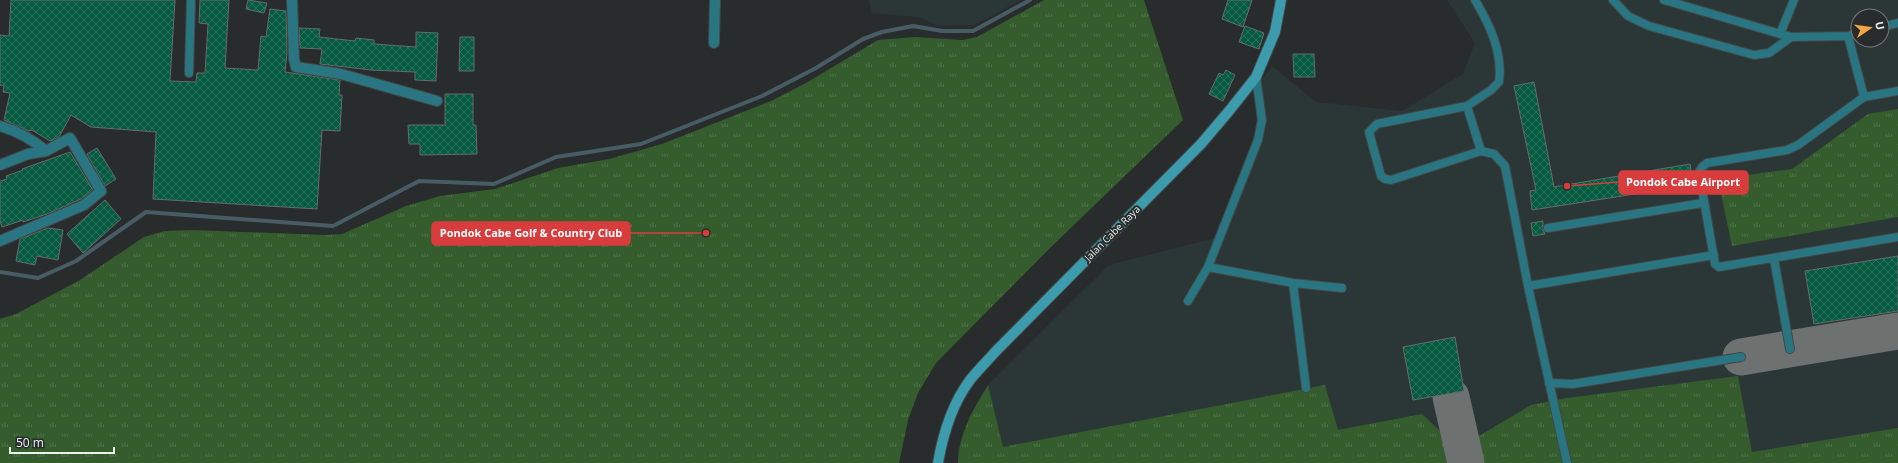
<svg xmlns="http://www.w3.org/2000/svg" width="1898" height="463" viewBox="0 0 1898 463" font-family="'Open Sans',sans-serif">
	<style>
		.built { fill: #2b3736; fill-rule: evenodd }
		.grass { fill: url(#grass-tufts) }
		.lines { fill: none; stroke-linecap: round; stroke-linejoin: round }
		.stream { stroke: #485c65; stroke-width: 4 }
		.taxiway { stroke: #6d7170; stroke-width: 37 }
		.building { fill: url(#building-cross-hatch); stroke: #666b69 }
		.lane-casing { stroke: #434747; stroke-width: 10 }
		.street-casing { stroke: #434747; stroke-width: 12 }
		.secondary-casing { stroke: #434747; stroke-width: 12 }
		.lane { stroke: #2a7582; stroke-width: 8 }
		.street { stroke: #2a7582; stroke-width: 10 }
		.secondary { stroke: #3c9bac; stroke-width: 10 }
		.labels { text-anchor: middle; stroke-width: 4; stroke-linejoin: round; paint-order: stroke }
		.street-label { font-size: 10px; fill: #ecf0ef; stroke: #282c2c }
		.leader { fill: none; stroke: #d83c3c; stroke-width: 1.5 }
		.callout-dot { fill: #d83c3c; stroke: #282c2c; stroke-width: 1.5 }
		.callout { fill: #d83c3c; stroke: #d83c3c; stroke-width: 1.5 }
		.callout-label { font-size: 11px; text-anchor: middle; font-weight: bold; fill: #fff }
	</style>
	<defs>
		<pattern id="grass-tufts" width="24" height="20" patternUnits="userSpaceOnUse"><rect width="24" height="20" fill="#345c2d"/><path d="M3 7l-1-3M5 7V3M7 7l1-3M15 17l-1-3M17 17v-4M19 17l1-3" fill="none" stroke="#52744c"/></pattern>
		<pattern id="building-cross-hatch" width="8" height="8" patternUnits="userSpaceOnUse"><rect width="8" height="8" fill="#065a3f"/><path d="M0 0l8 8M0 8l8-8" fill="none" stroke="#2a725b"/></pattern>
	</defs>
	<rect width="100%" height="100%" fill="#282c2c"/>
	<path class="built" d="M 869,0 L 1021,0 L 974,25 L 938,26 L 919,17 L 872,13 Z
		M 1447,0 L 1898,0 L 1898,463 L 958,463 L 958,448 L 970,415 L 988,385 L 1109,265 L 1215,238 L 1257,133 L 1255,89 L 1272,66 L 1316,102 L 1402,111 L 1463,74 L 1475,43 ZM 1858,16 L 1882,16 L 1882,40 L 1858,40 Z"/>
	<path class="grass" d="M 1044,0 L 1144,0 L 1183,120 L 1050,248 L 936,363 L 918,393 L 908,420 L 899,463 L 0,463 L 0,319 L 16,314 L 80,280 L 144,237 L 165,231 L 192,230 L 326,235 L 342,234 L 406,206 L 440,196 L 495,189 L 558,168 L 609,159 L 662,144 L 771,101 L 806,83 L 878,40 L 915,37 L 962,40 L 977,37 Z
		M 1898,109 L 1898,217 L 1732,246 L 1718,179 L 1792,169 L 1868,114 Z
		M 1738,376 L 1752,452 L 1898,428 L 1898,463 L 1479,463 L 1474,439 L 1531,405 L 1567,398 Z
		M 988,385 L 1003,447 L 1325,385 L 1338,430 L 1422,414 L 1443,434 L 1450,463 L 958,463 C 959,433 973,410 988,385 Z"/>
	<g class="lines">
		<path class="stream" d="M 0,272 L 38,278 L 76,261 L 146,212 L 333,226 L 419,181 L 494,184 L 556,157 L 641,144 L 762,96 L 816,68 L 863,39 L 882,32 L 913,26 L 942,31 L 973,31 L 1030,0"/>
		<path class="taxiway" d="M 1741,357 L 1898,331
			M 1451,397 L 1466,463"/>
	</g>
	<path class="building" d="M 11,0 L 175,0 L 170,81 L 196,82 L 197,73 L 205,73 L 208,24 L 199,23 L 200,0 L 229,0 L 225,68 L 258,70 L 261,36 L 266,37 L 270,9 L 286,11 L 287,53 L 285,72 L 340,80 L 339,95 L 342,95 L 340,131 L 322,130 L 317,209 L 153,199 L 156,132 L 91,127 L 71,115 L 59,137 L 50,141 L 32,130 L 29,131 L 4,120 L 10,93 L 3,92 L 4,86 L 0,85 L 0,35 L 9,36 Z
		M 248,0 L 267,3 L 264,13 L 246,9 Z
		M 1228,0 L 1252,0 L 1243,27 L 1222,19 Z
		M 1245,26 L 1264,33 L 1259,49 L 1239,42 Z
		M 299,28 L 320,29 L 319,37 L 355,41 L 356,38 L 374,40 L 374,44 L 416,47 L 416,32 L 438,33 L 436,81 L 415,80 L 415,72 L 371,70 L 320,64 L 322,49 L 300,48 Z
		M 460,37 L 474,37 L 474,71 L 459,71 Z
		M 1293,54 L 1314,54 L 1315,77 L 1294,77 Z
		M 1226,70 L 1235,75 L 1223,101 L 1209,94 L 1219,73 L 1223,75 Z
		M 1534,82 L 1554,187 L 1690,164 L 1693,185 L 1532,210 L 1530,191 L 1536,190 L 1514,86 Z
		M 445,94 L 473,94 L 473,125 L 476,125 L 477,154 L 420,155 L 420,144 L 409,144 L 408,125 L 445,125 Z
		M 97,148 L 116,179 L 105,186 L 87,154 Z
		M 70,152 L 93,190 L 81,199 L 47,214 L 23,222 L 23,220 L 2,227 L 0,221 L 0,181 L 7,179 L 6,176 L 23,170 L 22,169 Z
		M 105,200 L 121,219 L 83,253 L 67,234 Z
		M 1543,221 L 1543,229 L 1545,234 L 1533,236 L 1531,223 Z
		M 48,228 L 63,230 L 58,260 L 37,256 L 35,265 L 16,261 L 20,239 Z
		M 1898,256 L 1898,311 L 1814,324 L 1805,271 Z
		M 1455,337 L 1464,391 L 1413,400 L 1403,347 Z"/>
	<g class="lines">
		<g class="lane-casing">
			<path id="lane" d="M 1613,0 L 1628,16 L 1649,26 L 1754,55 L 1769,53 L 1791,37
				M 1664,0 L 1791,37 L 1848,36 L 1858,33
				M 1882,27 L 1898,23
				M 1780,34 L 1794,0
				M 1848,36 L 1864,97
				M 189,73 L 191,0
				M 1898,91 L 1864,97 L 1798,145 L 1787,150 L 1707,163 L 1702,167 L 1699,172 L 1715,264 L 1719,267 L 1898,237
				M 1467,106 L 1481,151 L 1391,180 L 1385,179 L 1381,176 L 1369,132 L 1377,124 L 1467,106 L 1491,90 L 1499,82 C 1503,53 1490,25 1475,0
				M 1481,151 L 1494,154 L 1505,166 L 1528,286 L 1567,463
				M 1548,228 L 1703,203
				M 1774,259 L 1790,349
				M 1208,267 L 1293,283 L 1342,288
				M 1293,283 L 1306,388
				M 1528,286 L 1714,255
				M 1188,301 L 1208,267 L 1258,140 L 1262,120 L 1256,77
				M 1549,383 L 1573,384 L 1741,357"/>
		</g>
		<g class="street-casing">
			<path id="street" d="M 292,0 L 294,59 L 296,67 L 341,74 L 437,101
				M 714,43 L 715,0
				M 0,126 C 18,131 32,139 46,151
				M 0,165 L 28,154 L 46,151 L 70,138 L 101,191 L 84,205 L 0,241"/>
		</g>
		<g class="secondary-casing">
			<path id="secondary" d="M 938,463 C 943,434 952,404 970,380 C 978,370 988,360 997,350 L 1201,144 L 1229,111 L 1256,77 L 1275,32 L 1281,0"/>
		</g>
		<use href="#lane" class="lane"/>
		<use href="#street" class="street"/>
		<use href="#secondary" class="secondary"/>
	</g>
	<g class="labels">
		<g class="street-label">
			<text transform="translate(1112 233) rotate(-45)" y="4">Jalan Cabe Raya</text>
		</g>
	</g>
	<path class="leader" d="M1567 186L1619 182M706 233L630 233"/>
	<g class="callout-dot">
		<circle cx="1567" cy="186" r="4"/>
		<circle cx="706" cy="233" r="4"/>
	</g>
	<g class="callout">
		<rect x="1619" y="171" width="129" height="23" rx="4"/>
		<rect x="432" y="222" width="198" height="23" rx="4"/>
	</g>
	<g class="callout-label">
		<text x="1683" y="186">Pondok Cabe Airport</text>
		<text x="531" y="237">Pondok Cabe Golf &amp; Country Club</text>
	</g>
	<g transform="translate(1870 28) rotate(77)"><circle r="19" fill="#282c2c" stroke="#767a7a"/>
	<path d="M0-3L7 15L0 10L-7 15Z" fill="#f2a541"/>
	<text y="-6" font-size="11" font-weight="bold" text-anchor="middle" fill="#ecf0ef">U</text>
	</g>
	<path d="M10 447v6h104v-6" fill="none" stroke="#ecf0ef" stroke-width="2"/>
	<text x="16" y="447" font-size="12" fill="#ecf0ef" stroke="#282c2c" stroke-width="3" paint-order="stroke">50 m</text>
</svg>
